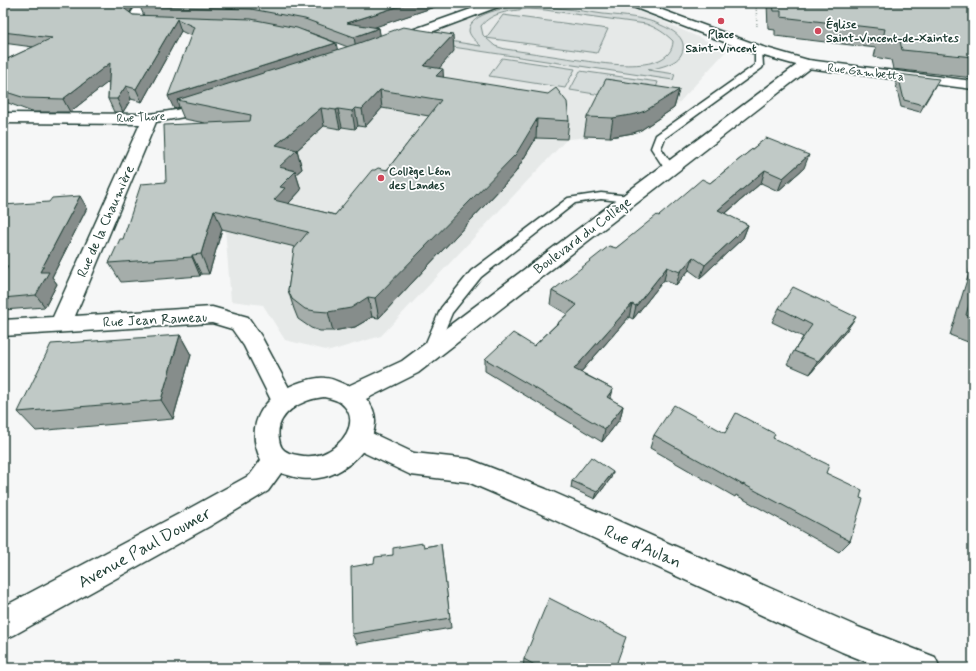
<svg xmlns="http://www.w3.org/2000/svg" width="976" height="671" viewBox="0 0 976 671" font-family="Mynerve,sans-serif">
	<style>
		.built { fill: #e6e9e8 }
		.green { fill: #d6dcdb; stroke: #7a8c88; fill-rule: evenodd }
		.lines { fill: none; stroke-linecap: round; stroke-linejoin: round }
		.service-casing { stroke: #1f3d34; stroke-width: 3 }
		.minor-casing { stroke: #1f3d34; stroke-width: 3 }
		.tertiary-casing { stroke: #1f3d34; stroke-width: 3 }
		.secondary-casing { stroke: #1f3d34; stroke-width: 3 }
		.path { stroke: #1f3d34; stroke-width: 1.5; stroke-dasharray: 0.5 2; stroke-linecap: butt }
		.service { fill: #fff; fill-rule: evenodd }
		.minor { fill: #fff; fill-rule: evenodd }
		.tertiary { fill: #fff; fill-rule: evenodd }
		.secondary { fill: #fff; fill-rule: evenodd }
		.wall { fill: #a5adaa; stroke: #1f3d34; fill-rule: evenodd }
		.shaded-wall { fill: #868d8b; stroke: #1f3d34 }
		.building { fill: #c0c9c6; stroke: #1f3d34; fill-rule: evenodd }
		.poi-dot { fill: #d1495b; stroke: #fff; stroke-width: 1.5 }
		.labels { text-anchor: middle; stroke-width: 3.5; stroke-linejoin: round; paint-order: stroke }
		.far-poi-label { font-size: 12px; font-weight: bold; fill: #1f3d34; stroke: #fff; text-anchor: start }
		.far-street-label { font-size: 12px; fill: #1f3d34; stroke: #fff }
		.street-label { font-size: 14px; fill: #1f3d34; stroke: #fff }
		.near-street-label { font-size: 17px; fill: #1f3d34; stroke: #fff }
	</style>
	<rect width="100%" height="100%" fill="#f6f7f7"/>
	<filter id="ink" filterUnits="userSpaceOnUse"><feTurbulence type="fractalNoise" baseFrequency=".025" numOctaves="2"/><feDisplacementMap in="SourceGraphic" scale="8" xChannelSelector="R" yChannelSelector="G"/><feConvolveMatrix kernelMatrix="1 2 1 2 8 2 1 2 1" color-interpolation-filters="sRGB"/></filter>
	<g filter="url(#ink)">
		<path class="built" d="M 514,3 L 622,3 L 727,50 L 674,108 L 641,130 L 617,137 L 593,137 L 567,139 L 381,336 L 330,351 L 285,340 L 263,305 L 231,301 L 224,216 L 249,99 Z"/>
		<path class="green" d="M 521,6 C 549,6 576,10 603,14 C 623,16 645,17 663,26 C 672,30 685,37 683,49 C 681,64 660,67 648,70 L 675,74 L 673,80 L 426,43 L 431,38 L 481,46 C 477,42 470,37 469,31 C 469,13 508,7 521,6 ZM 527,9 L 545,10 L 646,24 C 657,28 665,33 673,41 C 672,79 589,61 566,58 C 546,55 525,52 505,49 L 495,46 L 486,38 L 597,53 L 608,29 L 503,15 L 486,38 L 483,35 L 481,26 C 492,12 510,11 527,9 Z
			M 502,58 L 575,69 L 565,88 L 489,76 Z
			M 580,71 L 658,82 L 651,103 L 570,90 Z"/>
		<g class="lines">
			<g class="service-casing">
				<path id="service" d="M 755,48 L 758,48 L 762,50 L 763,66 L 762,68 L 665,138 L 661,148 L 675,169 L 674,171 L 666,171 L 651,148 L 656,135 L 755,65 Z
					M 601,193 L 630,196 L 634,197 L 636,199 L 634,201 L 630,202 L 601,199 L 575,203 L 481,277 L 452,313 L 434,356 L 429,357 L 424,356 L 422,352 L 441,308 L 471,271 L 568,198 Z"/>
			</g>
			<g class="minor-casing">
				<path id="minor" d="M 145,3 L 160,3 C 155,10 145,9 141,17 L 145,19 L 163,20 L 165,23 L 163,26 C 152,28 136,28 128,18 L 135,7 Z
					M 488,3 L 505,3 L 503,5 L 402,43 L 392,43 L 391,40 L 392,37 Z
					M 209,100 L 214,101 L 216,104 L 214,107 L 184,117 L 156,122 L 75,316 L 212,307 L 248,317 L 261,336 L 296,401 L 293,408 L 284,411 L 275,408 L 244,346 L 232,329 L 212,323 L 3,336 L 3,320 L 53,317 L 140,124 L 3,123 L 3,113 L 150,114 L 176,110 Z
					M 359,427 L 414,453 L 469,459 L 546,489 L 858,627 L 935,657 L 940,668 L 882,668 L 842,652 L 526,507 L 468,482 L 411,475 L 350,446 L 346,438 L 350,430 Z"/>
			</g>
			<g class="tertiary-casing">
				<path id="tertiary" d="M 807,60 L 812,61 L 814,64 L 812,67 L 418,373 L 366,399 C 393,428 354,470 324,477 C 306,481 297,478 281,473 L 268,491 L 210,526 L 14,635 L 3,640 L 3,607 L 190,508 L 250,475 L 261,460 C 243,423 265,394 301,382 C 308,380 317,377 325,378 C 332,378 341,383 348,386 L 402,361 L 802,61 ZM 324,397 C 329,398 337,400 341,403 C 363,421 341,447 322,454 C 311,458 299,456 289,453 C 282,450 280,446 279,439 C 274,413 303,399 324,397 Z"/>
			</g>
			<g class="secondary-casing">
				<path id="secondary" d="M 626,3 L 643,3 L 763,47 L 808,60 L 973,81 L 973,89 L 807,68 L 753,53 L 628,5 Z"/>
			</g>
			<path class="path" d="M 756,3 L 757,28"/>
			<use href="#service" class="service"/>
			<use href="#minor" class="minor"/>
			<use href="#tertiary" class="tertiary"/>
			<use href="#secondary" class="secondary"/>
		</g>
		<path class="wall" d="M 3,3 L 446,3 L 374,27 L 379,28 L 380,36 L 454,51 L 439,68 L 444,78 L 569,121 L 567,139 L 536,138 L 515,173 L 379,318 L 372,317 L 355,327 L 333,331 L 320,331 L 311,328 L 298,319 L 294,309 L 288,290 L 295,247 L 222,229 L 209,274 L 201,274 L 200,276 L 121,282 L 109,263 L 123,239 L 166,182 L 205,123 L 184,119 L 179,107 L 174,109 L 191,36 L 181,31 L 142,102 L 131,99 L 123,112 L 114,112 L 108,99 L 109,81 L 70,112 L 32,112 L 3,101 L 3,61 L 33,47 L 3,43 ZM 139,4 L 144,16 L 133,15 L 130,13 L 134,6 ZM 304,31 L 308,32 L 348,47 L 338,50 ZM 382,108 L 429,116 L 387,170 L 375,170 L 335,215 L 289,204 L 289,203 L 301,190 L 296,174 L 302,169 L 297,150 L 324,126 L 340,129 L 342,127 L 355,129 L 358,126 L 365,127 Z
			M 462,3 L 482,3 L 476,5 Z
			M 767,3 L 973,3 L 973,78 L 893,69 L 891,60 L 874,57 L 876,48 L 775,36 L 775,30 L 768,29 Z
			M 898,74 L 935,86 L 920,112 L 901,107 L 895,81 Z
			M 679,90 L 674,108 L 641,130 L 633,133 L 610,137 L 584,136 L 587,117 Z
			M 766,138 L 804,168 L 778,191 L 761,183 L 725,214 L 748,225 L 743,238 L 700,278 L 689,270 L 676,285 L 664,280 L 633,319 L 629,317 L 581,372 L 613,389 L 610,399 L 623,406 L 620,419 L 602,442 L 485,371 L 485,359 L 534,346 L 567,314 L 550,304 L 552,291 L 616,248 L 659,216 L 710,183 Z
			M 3,205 L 87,208 L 52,277 L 57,284 L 45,307 L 3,310 Z
			M 973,260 L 973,344 L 950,335 Z
			M 779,308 L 847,330 L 810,374 L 787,364 L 794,351 L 803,337 L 772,322 Z
			M 180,335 L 191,355 L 173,419 L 36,431 L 18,412 Z
			M 725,433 L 773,438 L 826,473 L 860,498 L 850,541 L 839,552 L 736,495 L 735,497 L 650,448 L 654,435 Z
			M 611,478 L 595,499 L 571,488 L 572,481 Z
			M 441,544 L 451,628 L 357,644 L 352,634 L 374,563 L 393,555 L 424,547 Z
			M 524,659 L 615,668 L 523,668 Z"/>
		<path class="shaded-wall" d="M 123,3 L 141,3 L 134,6 L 127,17 L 122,7 L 122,5 Z
			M 409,3 L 446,3 L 349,36 L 347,23 Z
			M 476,3 L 482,3 L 476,5 Z
			M 177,19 L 181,31 L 142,102 L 136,89 Z
			M 379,28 L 381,40 L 356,49 L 354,37 Z
			M 453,35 L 454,51 L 426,84 L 424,66 Z
			M 336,43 L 339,56 L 177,100 L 179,107 L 174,109 L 168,96 Z
			M 110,63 L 116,76 L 70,112 L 63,99 Z
			M 443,69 L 444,86 L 436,76 Z
			M 126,86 L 131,99 L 123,112 L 117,99 Z
			M 380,90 L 382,108 L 365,127 L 362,109 Z
			M 679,90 L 674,108 L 641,130 L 633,133 L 610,137 L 613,118 Z
			M 321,108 L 324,126 L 297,150 L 302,169 L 296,174 L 301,190 L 289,203 L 290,207 L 274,200 L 280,187 L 279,167 L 276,145 Z
			M 355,108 L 358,126 L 355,129 L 352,111 Z
			M 338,109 L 342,127 L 340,129 L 336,110 Z
			M 537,119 L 536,138 L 515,173 L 379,318 L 375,298 Z
			M 809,155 L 804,168 L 778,191 L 783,178 Z
			M 765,170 L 761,183 L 714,223 L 718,210 Z
			M 80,196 L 87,208 L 52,277 L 57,284 L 45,307 L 36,295 L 40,272 Z
			M 214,210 L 222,229 L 209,274 L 201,254 Z
			M 748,225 L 743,238 L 700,278 L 705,265 Z
			M 192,255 L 201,274 L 200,276 L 192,257 Z
			M 693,257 L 689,270 L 676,285 L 680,272 Z
			M 667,267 L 664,280 L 633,319 L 636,306 Z
			M 368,297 L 372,317 L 355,327 L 333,331 L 328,312 Z
			M 632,304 L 629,317 L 572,382 L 574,369 Z
			M 856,317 L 847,330 L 810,374 L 818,361 Z
			M 180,335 L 191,355 L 173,419 L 161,400 Z
			M 613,389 L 610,402 L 607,397 Z
			M 623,406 L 620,419 L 602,442 L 605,429 Z
			M 613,472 L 611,478 L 595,499 L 597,492 Z"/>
		<path class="building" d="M 3,3 L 123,3 L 122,5 L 122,7 L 133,15 L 251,19 L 297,28 L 336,43 L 168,96 L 194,27 L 177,19 L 136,89 L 126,86 L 117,99 L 108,99 L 110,63 L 63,99 L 25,98 L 3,91 L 3,80 L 6,79 L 3,78 L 3,61 L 52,38 L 3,32 Z
			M 139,3 L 409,3 L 347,23 L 379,28 L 354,37 L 305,19 L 251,9 L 141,6 Z
			M 773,3 L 973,3 L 973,57 L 902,50 L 900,41 L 883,38 L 885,29 L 781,17 L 781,11 L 774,11 Z
			M 403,27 L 453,35 L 424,66 L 443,69 L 436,76 L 548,94 L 556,88 L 567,102 L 569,121 L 537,119 L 516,154 L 375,298 L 368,297 L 351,308 L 328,312 L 315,311 L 305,309 L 292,299 L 288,290 L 294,249 L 308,232 L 214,210 L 201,254 L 192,255 L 192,257 L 109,263 L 120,239 L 123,239 L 141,184 L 166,182 L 164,125 L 250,121 L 251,115 L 177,100 L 359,43 ZM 380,90 L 441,100 L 387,170 L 378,168 L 375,170 L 372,170 L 335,215 L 274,200 L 285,188 L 280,187 L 296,171 L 279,167 L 297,150 L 276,145 L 321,108 L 336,110 L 338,109 L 352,111 L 355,108 L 362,109 Z
			M 898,74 L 939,79 L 923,105 L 904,100 Z
			M 606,79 L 679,90 L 645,111 L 636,114 L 613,118 L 587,117 Z
			M 766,138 L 809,155 L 783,178 L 765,170 L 718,210 L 748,225 L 705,265 L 693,257 L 680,272 L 667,267 L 636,306 L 632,304 L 574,369 L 613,389 L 607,397 L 623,406 L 605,429 L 485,359 L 513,333 L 534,346 L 577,305 L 552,291 L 609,246 L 616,248 L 657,215 L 659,216 L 702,179 L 710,183 Z
			M 80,196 L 40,272 L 49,272 L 36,295 L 3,298 L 3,276 L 8,266 L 3,266 L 3,205 L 49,202 L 52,198 Z
			M 793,287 L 856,317 L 818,361 L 794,351 L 812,325 L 779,308 Z
			M 973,291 L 973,318 L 966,315 Z
			M 180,335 L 161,400 L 18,412 L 51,344 Z
			M 674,405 L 725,433 L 736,413 L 775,434 L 773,438 L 829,465 L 826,473 L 862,490 L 860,498 L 863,499 L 850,541 L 743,484 L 743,485 L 654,435 Z
			M 591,457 L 613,472 L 597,492 L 572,481 Z
			M 423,543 L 424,547 L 441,544 L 450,618 L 352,634 L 351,567 L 374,563 L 375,557 L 393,555 L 393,548 Z
			M 549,598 L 626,637 L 615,668 L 540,668 L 524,659 Z"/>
	</g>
	<g class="poi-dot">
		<circle cx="721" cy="21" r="4"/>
		<circle cx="818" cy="31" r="4"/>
		<circle cx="381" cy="178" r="4"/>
	</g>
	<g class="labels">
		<g class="far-poi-label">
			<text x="826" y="28">Église<tspan x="826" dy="14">Saint-Vincent-de-Xaintes</tspan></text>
			<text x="721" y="38" text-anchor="middle">Place<tspan x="721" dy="14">Saint-Vincent</tspan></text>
			<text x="389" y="175">Collège Léon<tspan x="389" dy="14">des Landes</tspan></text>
		</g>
		<g class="far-street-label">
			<text transform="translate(866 72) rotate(7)" y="4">Rue Gambetta</text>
			<text transform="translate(141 117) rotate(-3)" y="4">Rue Thore</text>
		</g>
		<g class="street-label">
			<text transform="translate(105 221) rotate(-66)" y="5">Rue de la Chaumière</text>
			<text transform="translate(582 235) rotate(-37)" y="5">Boulevard du Collège</text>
			<text transform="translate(155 319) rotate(-3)" y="5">Rue Jean Rameau</text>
		</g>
		<g class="near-street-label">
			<text transform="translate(643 546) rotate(24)" y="6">Rue d'Aulan</text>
			<text transform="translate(144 547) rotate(-29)" y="6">Avenue Paul Doumer</text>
		</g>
	</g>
	<rect width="976" height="671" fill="none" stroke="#fff" stroke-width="16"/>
	<rect x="8" y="8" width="960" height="655" fill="none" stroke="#1f3d34" stroke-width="1.5" filter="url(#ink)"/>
</svg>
